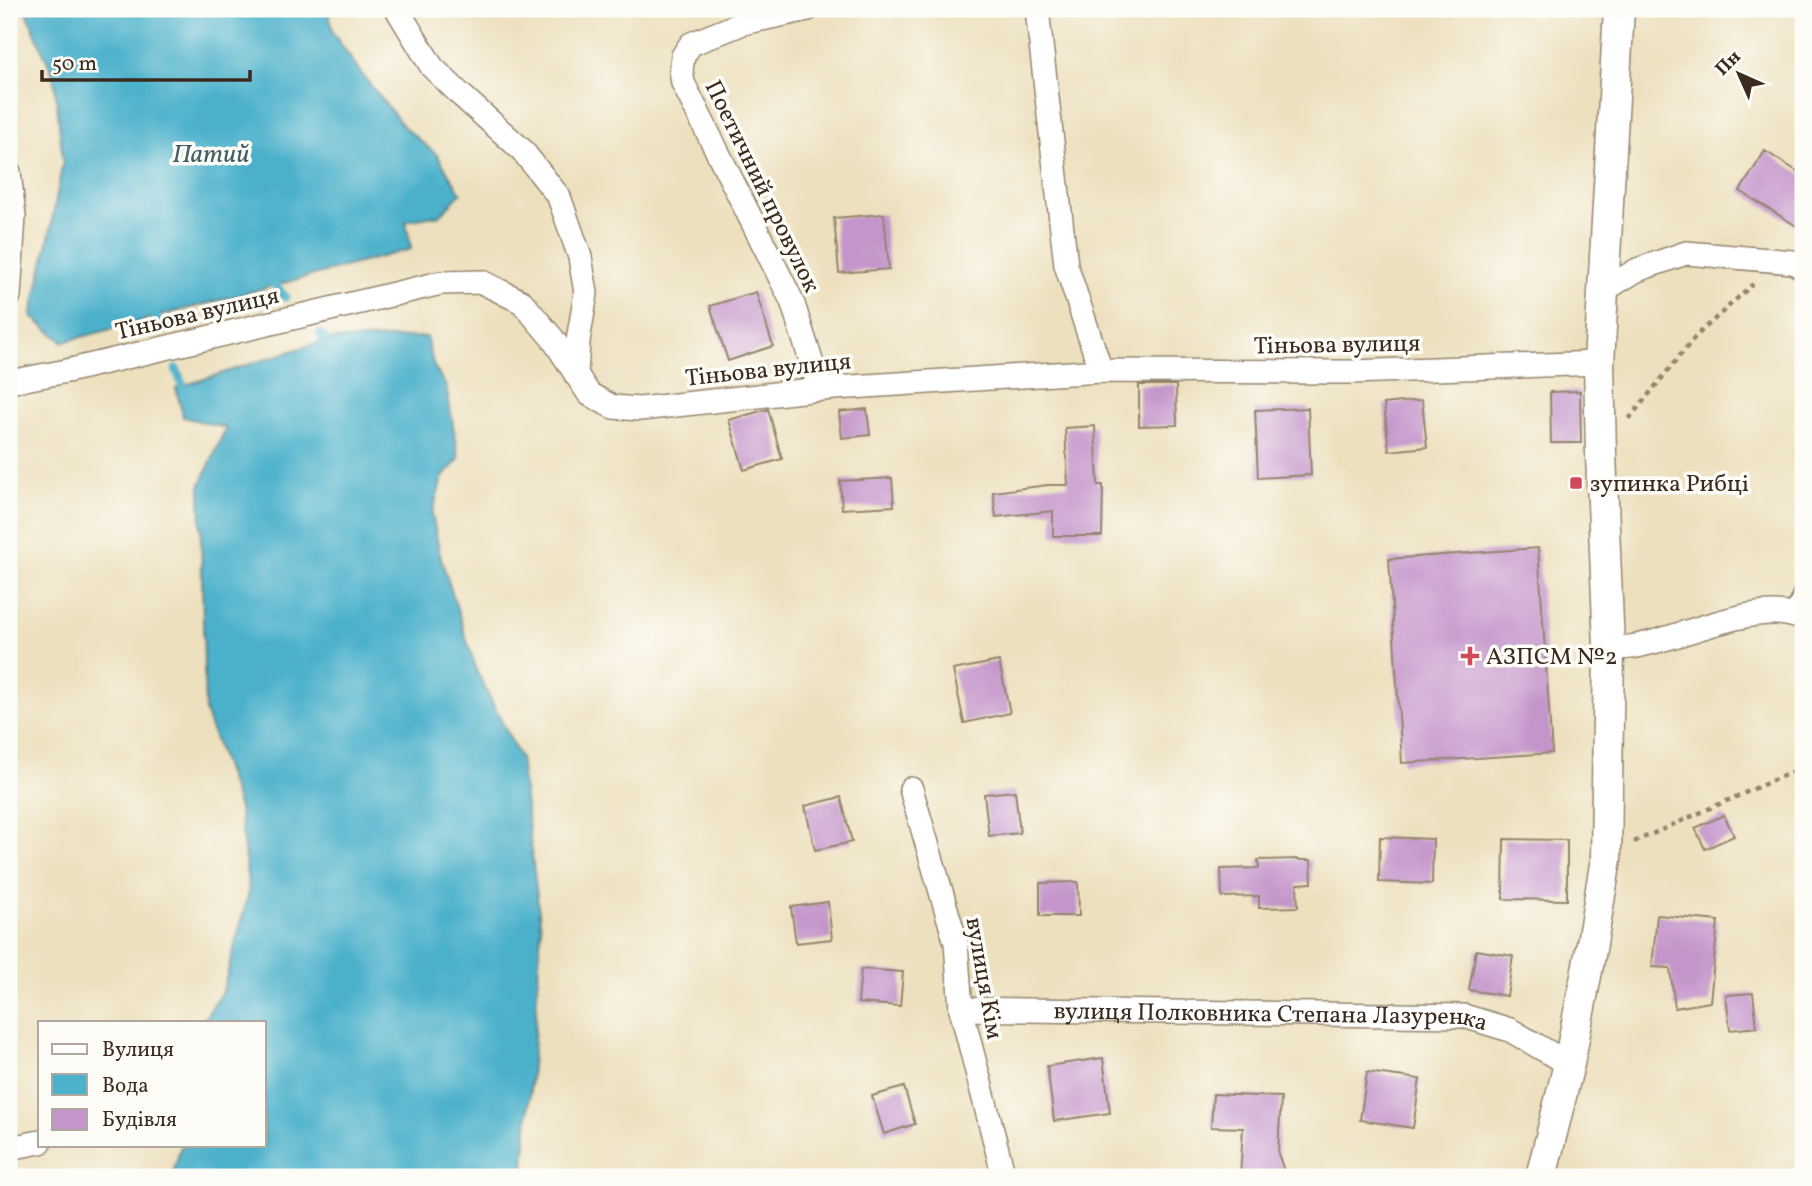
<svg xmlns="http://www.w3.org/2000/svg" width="1812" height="1186" viewBox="0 0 1812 1186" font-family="Vollkorn,serif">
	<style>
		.water { fill: #4cb1cb; stroke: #446e74; stroke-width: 2 }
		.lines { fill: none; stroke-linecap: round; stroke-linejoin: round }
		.stream { stroke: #4cb1cb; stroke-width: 9 }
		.building { fill: #c495cb }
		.service-casing { stroke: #94856e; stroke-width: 16 }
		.minor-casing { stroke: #94856e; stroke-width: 26 }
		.tertiary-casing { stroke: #94856e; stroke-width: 33 }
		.path { stroke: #94856e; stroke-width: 4.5; stroke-dasharray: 5 5; stroke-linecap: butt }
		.service { stroke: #fff; stroke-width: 12 }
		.minor { stroke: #fff; stroke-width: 23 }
		.tertiary { stroke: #fff; stroke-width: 30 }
		.poi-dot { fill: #d1495b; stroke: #fdfcf7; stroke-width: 2.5 }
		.labels { text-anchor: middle; stroke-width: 7; stroke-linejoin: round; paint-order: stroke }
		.street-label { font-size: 24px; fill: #3b2a1e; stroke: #fdfcf7 }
		.poi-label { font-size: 24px; fill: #3b2a1e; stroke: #fdfcf7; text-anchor: start }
		.water-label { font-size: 26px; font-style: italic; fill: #426063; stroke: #fdfcf7 }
	</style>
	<rect width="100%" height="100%" fill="#fdfcf7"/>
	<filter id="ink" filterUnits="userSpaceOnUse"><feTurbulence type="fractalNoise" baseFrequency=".0143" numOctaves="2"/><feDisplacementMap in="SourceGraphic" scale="14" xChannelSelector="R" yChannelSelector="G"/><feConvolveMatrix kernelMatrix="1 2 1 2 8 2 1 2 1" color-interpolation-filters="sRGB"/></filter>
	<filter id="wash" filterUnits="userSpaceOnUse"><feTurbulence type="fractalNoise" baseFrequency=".00686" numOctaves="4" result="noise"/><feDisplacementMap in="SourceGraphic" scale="28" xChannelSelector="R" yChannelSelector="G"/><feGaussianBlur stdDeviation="1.57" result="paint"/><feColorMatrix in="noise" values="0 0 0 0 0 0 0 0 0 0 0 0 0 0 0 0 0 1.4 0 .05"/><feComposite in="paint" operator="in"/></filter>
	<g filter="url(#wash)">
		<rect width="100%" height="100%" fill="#ede0be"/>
		<path class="water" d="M 25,9 L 328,9 L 333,33 L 361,73 L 404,127 L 437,155 L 461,193 L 440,215 L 406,221 L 411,249 L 63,342 L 31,316 L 49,238 L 63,161 L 54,77 Z
			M 426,337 L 434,367 L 446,386 L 459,459 L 442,478 L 432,514 L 440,555 L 477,672 L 520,758 L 541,929 L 535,1027 L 523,1177 L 172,1177 L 181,1146 L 264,1146 L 264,1023 L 202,1023 L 223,990 L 249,892 L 239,808 L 205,711 L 200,486 L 226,428 L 183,417 L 176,388 L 326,340 Z"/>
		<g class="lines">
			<path class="stream" d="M 275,285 L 285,297
				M 156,317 L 159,326
				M 320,334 L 326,340
				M 176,369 L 183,386"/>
		</g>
		<g id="blocks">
			<path class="building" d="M 1765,151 L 1803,175 L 1803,230 L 1740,191 Z
				M 884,214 L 889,269 L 839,273 L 834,218 Z
				M 756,292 L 773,346 L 728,361 L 710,306 Z
				M 1139,385 L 1176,385 L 1177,425 L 1139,426 Z
				M 1580,391 L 1581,443 L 1551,443 L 1550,392 Z
				M 1422,400 L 1427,447 L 1389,451 L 1384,404 Z
				M 1308,408 L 1311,475 L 1258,478 L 1255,410 Z
				M 768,409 L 782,459 L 744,470 L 729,420 Z
				M 867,409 L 870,435 L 842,438 L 839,412 Z
				M 1095,426 L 1098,485 L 1103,485 L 1102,536 L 1053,536 L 1053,511 L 996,517 L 993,492 L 1048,485 L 1068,485 L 1065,428 Z
				M 892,478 L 894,506 L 842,509 L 840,481 Z
				M 1538,548 L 1552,753 L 1402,763 L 1389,559 Z
				M 999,661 L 1010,713 L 964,723 L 953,670 Z
				M 1015,791 L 1020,833 L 989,836 L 984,794 Z
				M 841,797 L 852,842 L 815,850 L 805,806 Z
				M 1724,815 L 1734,836 L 1705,849 L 1695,828 Z
				M 1380,837 L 1433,839 L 1432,884 L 1379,882 Z
				M 1504,839 L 1567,840 L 1567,900 L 1503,899 Z
				M 1297,859 L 1297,860 L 1311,860 L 1312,883 L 1297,884 L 1298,907 L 1259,908 L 1259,896 L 1222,897 L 1221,869 L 1259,868 L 1258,860 Z
				M 1078,882 L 1079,916 L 1040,916 L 1040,883 Z
				M 828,902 L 832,939 L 796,943 L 791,907 Z
				M 1657,915 L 1718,921 L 1710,1002 L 1675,1008 L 1670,968 L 1652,967 Z
				M 1476,950 L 1513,956 L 1507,996 L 1469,990 Z
				M 861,969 L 903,972 L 900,1006 L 858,1003 Z
				M 1753,993 L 1757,1027 L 1730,1030 L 1726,995 Z
				M 1103,1058 L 1110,1113 L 1054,1121 L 1047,1066 Z
				M 1367,1072 L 1420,1079 L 1413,1128 L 1360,1120 Z
				M 904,1087 L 915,1124 L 884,1134 L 872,1096 Z
				M 1213,1094 L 1281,1097 L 1278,1153 L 1286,1177 L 1240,1177 L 1243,1128 L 1211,1127 Z"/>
		</g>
	</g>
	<g filter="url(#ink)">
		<use href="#blocks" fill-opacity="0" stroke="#94856e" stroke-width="2"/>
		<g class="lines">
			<g class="service-casing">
				<path id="service" d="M 1791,615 L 1803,585"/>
			</g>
			<g class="minor-casing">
				<g id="minor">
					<path d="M 397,9 L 432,67 L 462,96 L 522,150 L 559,197 L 580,257 L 586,293 L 578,341 L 576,375"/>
					<path d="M 808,9 L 743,23 L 691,44 L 683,56 L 681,70 L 683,83 L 792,301 L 820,389"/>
					<path d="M 1037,9 L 1066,265 L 1101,371"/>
					<path d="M 9,172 L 14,216 L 9,296"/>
					<path d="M 1604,290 L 1637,270 L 1686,253 L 1793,262 L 1803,268"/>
					<path d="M 9,382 L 67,371 L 441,283 L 482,282 L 522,302 L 553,339 L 589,394 L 613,407 L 640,409 L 820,389 L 1101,371 L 1352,372 L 1599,363"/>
					<path d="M 1609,648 C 1616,647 1623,648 1630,647 C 1678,641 1759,597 1803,619"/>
					<path d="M 911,789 L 956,943 L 961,1009 L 1004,1177"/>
					<path id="s1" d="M 961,1009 L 1464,1016 L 1510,1030 L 1569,1064"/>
					<path d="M 9,1148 L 40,1142"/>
				</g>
			</g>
			<g class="tertiary-casing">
				<path id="tertiary" d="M 1541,1177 L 1569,1064 L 1590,955 L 1606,859 L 1609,648 L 1601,454 L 1599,363 L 1619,9"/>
			</g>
			<path class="path" d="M 1629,419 L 1695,337 L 1753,284
				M 1634,842 L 1803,767"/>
			<use href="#service" class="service"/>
			<use href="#minor" class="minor"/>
			<use href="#tertiary" class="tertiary"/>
		</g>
	</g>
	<g class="poi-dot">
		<rect x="1569" y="476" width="14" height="14" rx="3.5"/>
		<path d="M1466.5 645.5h7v7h7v7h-7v7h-7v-7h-7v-7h7z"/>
	</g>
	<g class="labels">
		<g class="street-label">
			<text transform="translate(763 186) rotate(64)" y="8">Поетичний провулок</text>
			<text transform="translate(197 313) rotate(-13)" y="8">Тіньова вулиця</text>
			<text transform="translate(1337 344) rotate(-1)" y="8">Тіньова вулиця</text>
			<text transform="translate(768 369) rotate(-6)" y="8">Тіньова вулиця</text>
			<text transform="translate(985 978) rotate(80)" y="8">вулиця Кім</text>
			<text dy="8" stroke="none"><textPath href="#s1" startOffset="310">вулиця Полковника Степана Лазуренка</textPath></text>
		</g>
		<g class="poi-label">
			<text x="1590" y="491">зупинка Рибці</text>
			<text x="1486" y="664">АЗПСМ №2</text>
		</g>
		<g class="water-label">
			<text x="211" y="162">Патий</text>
		</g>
	</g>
	<rect width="1812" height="1186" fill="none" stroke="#fdfcf7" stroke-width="35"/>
	<rect x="38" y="1021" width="228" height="126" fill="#fdfcf7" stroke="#afa8a0" stroke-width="2"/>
	<rect x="52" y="1044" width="35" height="10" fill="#ffffff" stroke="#afa8a0" stroke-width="2"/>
	<text x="102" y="1056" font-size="21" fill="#3b2a1e">Вулиця</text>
	<rect x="52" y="1074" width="35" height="21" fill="#4cb1cb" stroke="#afa8a0" stroke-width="2"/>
	<text x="102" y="1092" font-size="21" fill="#3b2a1e">Вода</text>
	<rect x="52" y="1109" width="35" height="21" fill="#c495cb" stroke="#afa8a0" stroke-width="2"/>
	<text x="102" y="1126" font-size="21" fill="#3b2a1e">Будівля</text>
	<g transform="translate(1739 74) rotate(315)" stroke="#fdfcf7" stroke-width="5" paint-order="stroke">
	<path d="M0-5L12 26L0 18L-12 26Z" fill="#3b2a1e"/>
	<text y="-10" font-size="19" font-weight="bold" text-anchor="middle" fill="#3b2a1e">Пн</text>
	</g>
	<path d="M42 70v10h208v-10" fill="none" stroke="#3b2a1e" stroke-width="3.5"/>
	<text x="52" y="70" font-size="21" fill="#3b2a1e" stroke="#fdfcf7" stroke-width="5" paint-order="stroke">50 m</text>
</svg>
